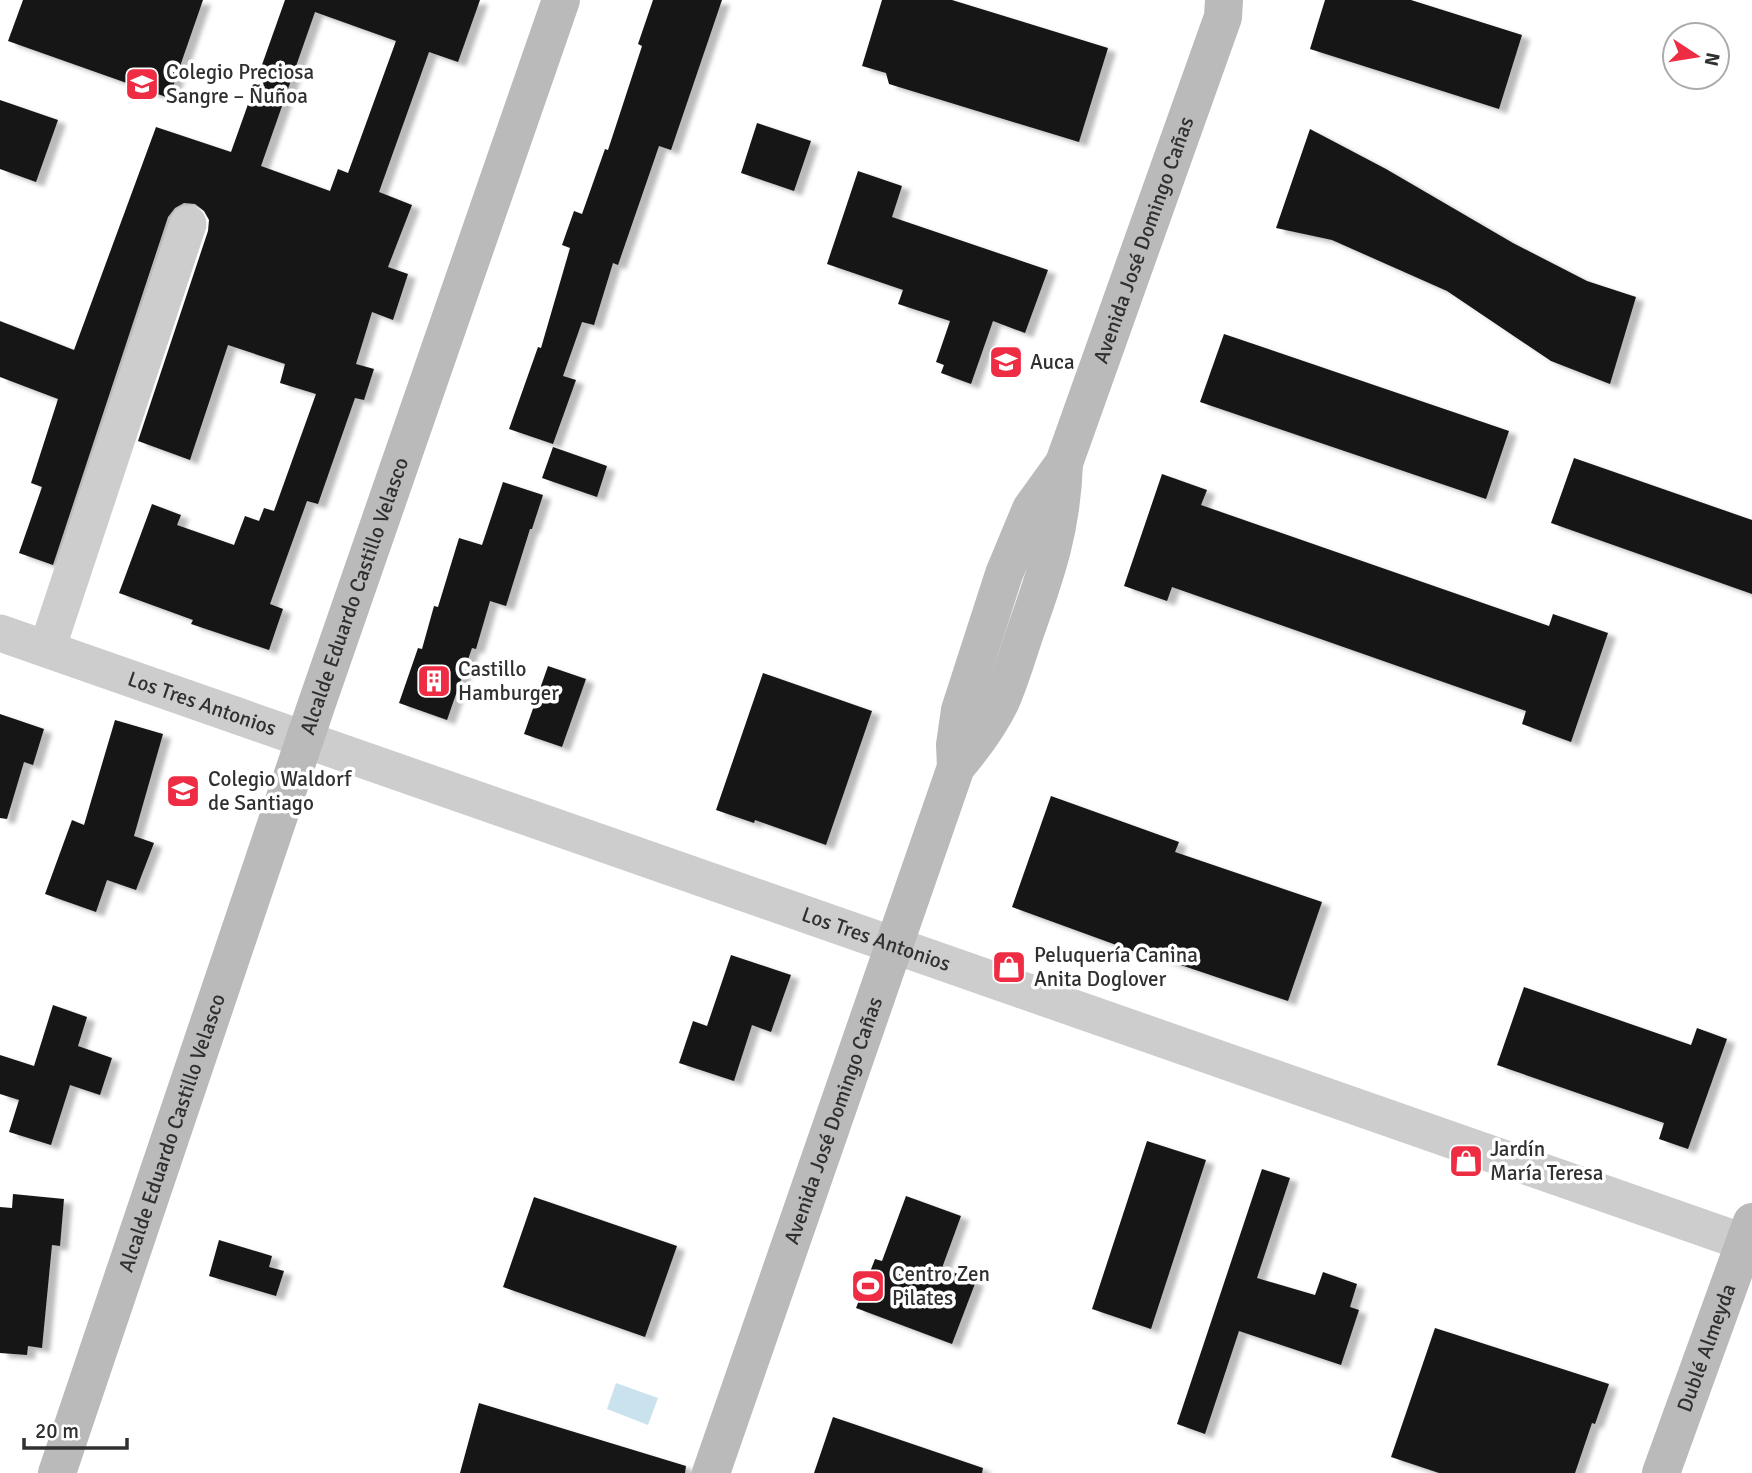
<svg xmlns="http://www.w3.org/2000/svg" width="1752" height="1473" viewBox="0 0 1752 1473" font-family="Signika,sans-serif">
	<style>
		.water { fill: #cae2ee }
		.building { fill: #171717; fill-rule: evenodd; filter: url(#shadow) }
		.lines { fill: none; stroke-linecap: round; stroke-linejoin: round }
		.street { stroke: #cdcdcd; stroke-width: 37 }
		.secondary { stroke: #bababa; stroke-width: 38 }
		.labels { text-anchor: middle; stroke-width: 7; stroke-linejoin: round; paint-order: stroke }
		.poi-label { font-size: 21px; fill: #303030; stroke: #fff; text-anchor: start }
		.street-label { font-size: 21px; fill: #303030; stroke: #fff }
	</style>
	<defs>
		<filter id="shadow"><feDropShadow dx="8" dy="4.5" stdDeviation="2" flood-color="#0004"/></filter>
	</defs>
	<rect width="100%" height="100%" fill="#fff"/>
	<path class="water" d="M 616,1383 L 658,1398 L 648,1425 L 607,1409 Z"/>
	<path class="building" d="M 23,0 L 203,0 L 169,98 L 8,41 Z
		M 285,0 L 480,0 L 458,62 L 429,52 L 379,192 L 412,205 L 388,267 L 408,274 L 393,320 L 372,312 L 356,364 L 374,369 L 364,400 L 355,398 L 318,504 L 307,501 L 270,604 L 283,609 L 269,650 L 191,624 L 193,620 L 119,593 L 152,504 L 181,515 L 177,525 L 234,545 L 245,516 L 259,521 L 264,508 L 274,511 L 316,394 L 280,383 L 285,364 L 228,345 L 190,460 L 138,441 L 208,231 L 209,220 L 204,211 L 195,204 L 184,203 L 175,208 L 168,217 L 53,565 L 19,553 L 42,487 L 31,483 L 58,399 L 0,377 L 0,321 L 74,350 L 156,127 L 231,152 ZM 315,12 L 396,41 L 348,173 L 338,169 L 330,191 L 261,166 Z
		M 653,0 L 722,0 L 671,150 L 659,146 L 618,265 L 613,263 L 594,325 L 582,322 L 563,376 L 576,380 L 553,444 L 509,429 L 538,347 L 541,348 L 570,248 L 562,245 L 574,211 L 582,214 L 605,149 L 608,150 L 642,46 L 638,44 Z
		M 882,0 L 952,0 L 1108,48 L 1079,142 L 889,84 L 886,73 L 862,66 Z
		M 1325,0 L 1411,0 L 1522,35 L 1499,109 L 1310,49 Z
		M 0,100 L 58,120 L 36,182 L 0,169 Z
		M 757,123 L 811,141 L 794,191 L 741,173 Z
		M 1310,129 L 1386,169 L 1513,243 L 1587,281 L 1636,297 L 1610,384 L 1551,361 L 1447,291 L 1332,240 L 1276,228 Z
		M 858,171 L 902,186 L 892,217 L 1048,270 L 1025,333 L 993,321 L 971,384 L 941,373 L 944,365 L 936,362 L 950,321 L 898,304 L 903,290 L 827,264 Z
		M 1224,334 L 1509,431 L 1486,499 L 1200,402 Z
		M 553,447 L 607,466 L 597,497 L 542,478 Z
		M 1574,458 L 1752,520 L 1752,594 L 1551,523 Z
		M 1162,474 L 1207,490 L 1201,505 L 1549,626 L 1553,614 L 1608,633 L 1571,742 L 1522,724 L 1526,711 L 1172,587 L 1167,601 L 1124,586 Z
		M 503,482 L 543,495 L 532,529 L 530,529 L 506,606 L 490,601 L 476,649 L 472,648 L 447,720 L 399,703 L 418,648 L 422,649 L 434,606 L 438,607 L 459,538 L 482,545 Z
		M 548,666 L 586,679 L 562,747 L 524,734 Z
		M 763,673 L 872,711 L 826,845 L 755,820 L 754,823 L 716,810 Z
		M 0,714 L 44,729 L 33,765 L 24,762 L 7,819 L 0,818 Z
		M 115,720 L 163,734 L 134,836 L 154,843 L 136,890 L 107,880 L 96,912 L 45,894 L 72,820 L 84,825 Z
		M 1051,796 L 1179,842 L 1175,852 L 1322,902 L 1288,1001 L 1142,952 L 1141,954 L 1012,907 Z
		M 731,955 L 791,975 L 771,1032 L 752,1025 L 734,1081 L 679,1063 L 693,1021 L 707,1026 Z
		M 1524,987 L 1691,1045 L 1697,1028 L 1727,1039 L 1688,1149 L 1659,1139 L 1664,1123 L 1497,1065 Z
		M 53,1005 L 87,1017 L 78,1046 L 112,1058 L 100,1095 L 70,1085 L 51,1145 L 9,1132 L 19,1100 L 0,1094 L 0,1055 L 34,1066 Z
		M 1147,1141 L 1206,1160 L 1151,1329 L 1092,1309 Z
		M 1262,1169 L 1290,1178 L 1257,1278 L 1315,1295 L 1323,1272 L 1357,1284 L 1350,1307 L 1359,1310 L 1341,1365 L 1239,1331 L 1205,1434 L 1177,1424 Z
		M 13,1194 L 64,1199 L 60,1246 L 52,1245 L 42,1348 L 28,1346 L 27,1355 L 0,1353 L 0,1207 L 12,1208 Z
		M 906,1196 L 961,1216 L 942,1268 L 976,1281 L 952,1344 L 856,1308 L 875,1259 L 882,1261 Z
		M 534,1197 L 677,1246 L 645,1337 L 503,1287 Z
		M 219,1240 L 272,1256 L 269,1267 L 284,1271 L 276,1296 L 209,1276 Z
		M 1435,1328 L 1609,1384 L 1595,1424 L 1592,1423 L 1575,1473 L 1439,1473 L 1391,1457 Z
		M 479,1403 L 686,1466 L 685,1473 L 460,1473 Z
		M 833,1417 L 983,1468 L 982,1473 L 814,1473 Z"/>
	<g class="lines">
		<g class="street">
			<path id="s1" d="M 0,633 L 1752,1245"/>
			<path d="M 47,649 L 188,224"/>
		</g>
		<g class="secondary">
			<path id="s2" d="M 956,767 L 955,745 L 960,710 L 1004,574 L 1031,509 L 1064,463 L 1223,17 L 1224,0"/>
			<path id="s3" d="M 57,1473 L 316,706 L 561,0"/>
			<path id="s4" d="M 711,1473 L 956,767 C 973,747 989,726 1001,701 C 1011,678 1018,653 1026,630 C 1047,571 1062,527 1064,463"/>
			<path id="s5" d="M 1661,1473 L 1752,1222"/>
		</g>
	</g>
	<defs>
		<g id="school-square" transform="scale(1.75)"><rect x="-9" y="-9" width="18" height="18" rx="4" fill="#ee2c43" stroke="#fff"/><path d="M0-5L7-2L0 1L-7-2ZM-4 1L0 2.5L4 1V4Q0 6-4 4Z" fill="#fff"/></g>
		<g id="building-square" transform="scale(1.75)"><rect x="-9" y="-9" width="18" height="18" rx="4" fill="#ee2c43" stroke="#fff"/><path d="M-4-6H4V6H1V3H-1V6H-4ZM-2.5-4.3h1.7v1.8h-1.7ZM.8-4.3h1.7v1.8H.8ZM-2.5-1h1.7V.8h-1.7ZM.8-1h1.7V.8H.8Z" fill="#fff"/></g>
		<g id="shop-square" transform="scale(1.75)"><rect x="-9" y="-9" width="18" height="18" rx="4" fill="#ee2c43" stroke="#fff"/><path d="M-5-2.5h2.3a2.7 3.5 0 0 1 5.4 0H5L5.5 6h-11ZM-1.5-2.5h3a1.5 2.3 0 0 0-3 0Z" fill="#fff"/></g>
		<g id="stadium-square" transform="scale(1.75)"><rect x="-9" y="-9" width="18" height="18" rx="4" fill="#ee2c43" stroke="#fff"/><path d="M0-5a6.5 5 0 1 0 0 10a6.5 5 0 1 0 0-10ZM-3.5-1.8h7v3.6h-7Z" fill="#fff"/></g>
	</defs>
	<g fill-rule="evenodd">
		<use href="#school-square" x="142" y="84"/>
		<use href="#school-square" x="1006" y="362"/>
		<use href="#building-square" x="434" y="681"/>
		<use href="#school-square" x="183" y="791"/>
		<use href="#shop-square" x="1009" y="967"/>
		<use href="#shop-square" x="1466" y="1161"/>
		<use href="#stadium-square" x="868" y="1286"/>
	</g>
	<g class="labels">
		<g class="poi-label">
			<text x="166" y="79">Colegio Preciosa<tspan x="166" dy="24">Sangre – Ñuñoa</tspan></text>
			<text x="1030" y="369">Auca</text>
			<text x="458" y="676">Castillo<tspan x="458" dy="24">Hamburger</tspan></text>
			<text x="208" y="786">Colegio Waldorf<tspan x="208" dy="24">de Santiago</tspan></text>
			<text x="1034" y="962">Peluquería Canina<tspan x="1034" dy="24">Anita Doglover</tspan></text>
			<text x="1490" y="1156">Jardín<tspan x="1490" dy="24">María Teresa</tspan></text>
			<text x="892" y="1281">Centro Zen<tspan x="892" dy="24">Pilates</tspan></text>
		</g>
		<g class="street-label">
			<text dy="7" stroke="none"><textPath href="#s2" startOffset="564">Avenida José Domingo Cañas</textPath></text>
			<text dy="7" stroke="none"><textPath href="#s3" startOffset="926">Alcalde Eduardo Castillo Velasco</textPath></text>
			<text dy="7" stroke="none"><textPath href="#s1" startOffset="214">Los Tres Antonios</textPath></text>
			<text dy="7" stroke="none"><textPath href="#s1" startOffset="928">Los Tres Antonios</textPath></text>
			<text dy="7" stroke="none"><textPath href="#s4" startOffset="373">Avenida José Domingo Cañas</textPath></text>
			<text dy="7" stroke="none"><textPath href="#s3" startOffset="359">Alcalde Eduardo Castillo Velasco</textPath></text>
			<text dy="7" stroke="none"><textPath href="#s5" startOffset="133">Dublé Almeyda</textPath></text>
		</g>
	</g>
	<g transform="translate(1696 56) rotate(102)"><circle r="33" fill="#ffffff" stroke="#acacac" stroke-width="2"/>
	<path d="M0-5L12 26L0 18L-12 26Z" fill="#ee2c43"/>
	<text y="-10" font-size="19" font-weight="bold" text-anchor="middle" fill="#303030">N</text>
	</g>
	<path d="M24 1438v10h103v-10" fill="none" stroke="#303030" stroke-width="3.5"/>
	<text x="35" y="1438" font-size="21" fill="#303030" stroke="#ffffff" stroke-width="5" paint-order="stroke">20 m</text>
</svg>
